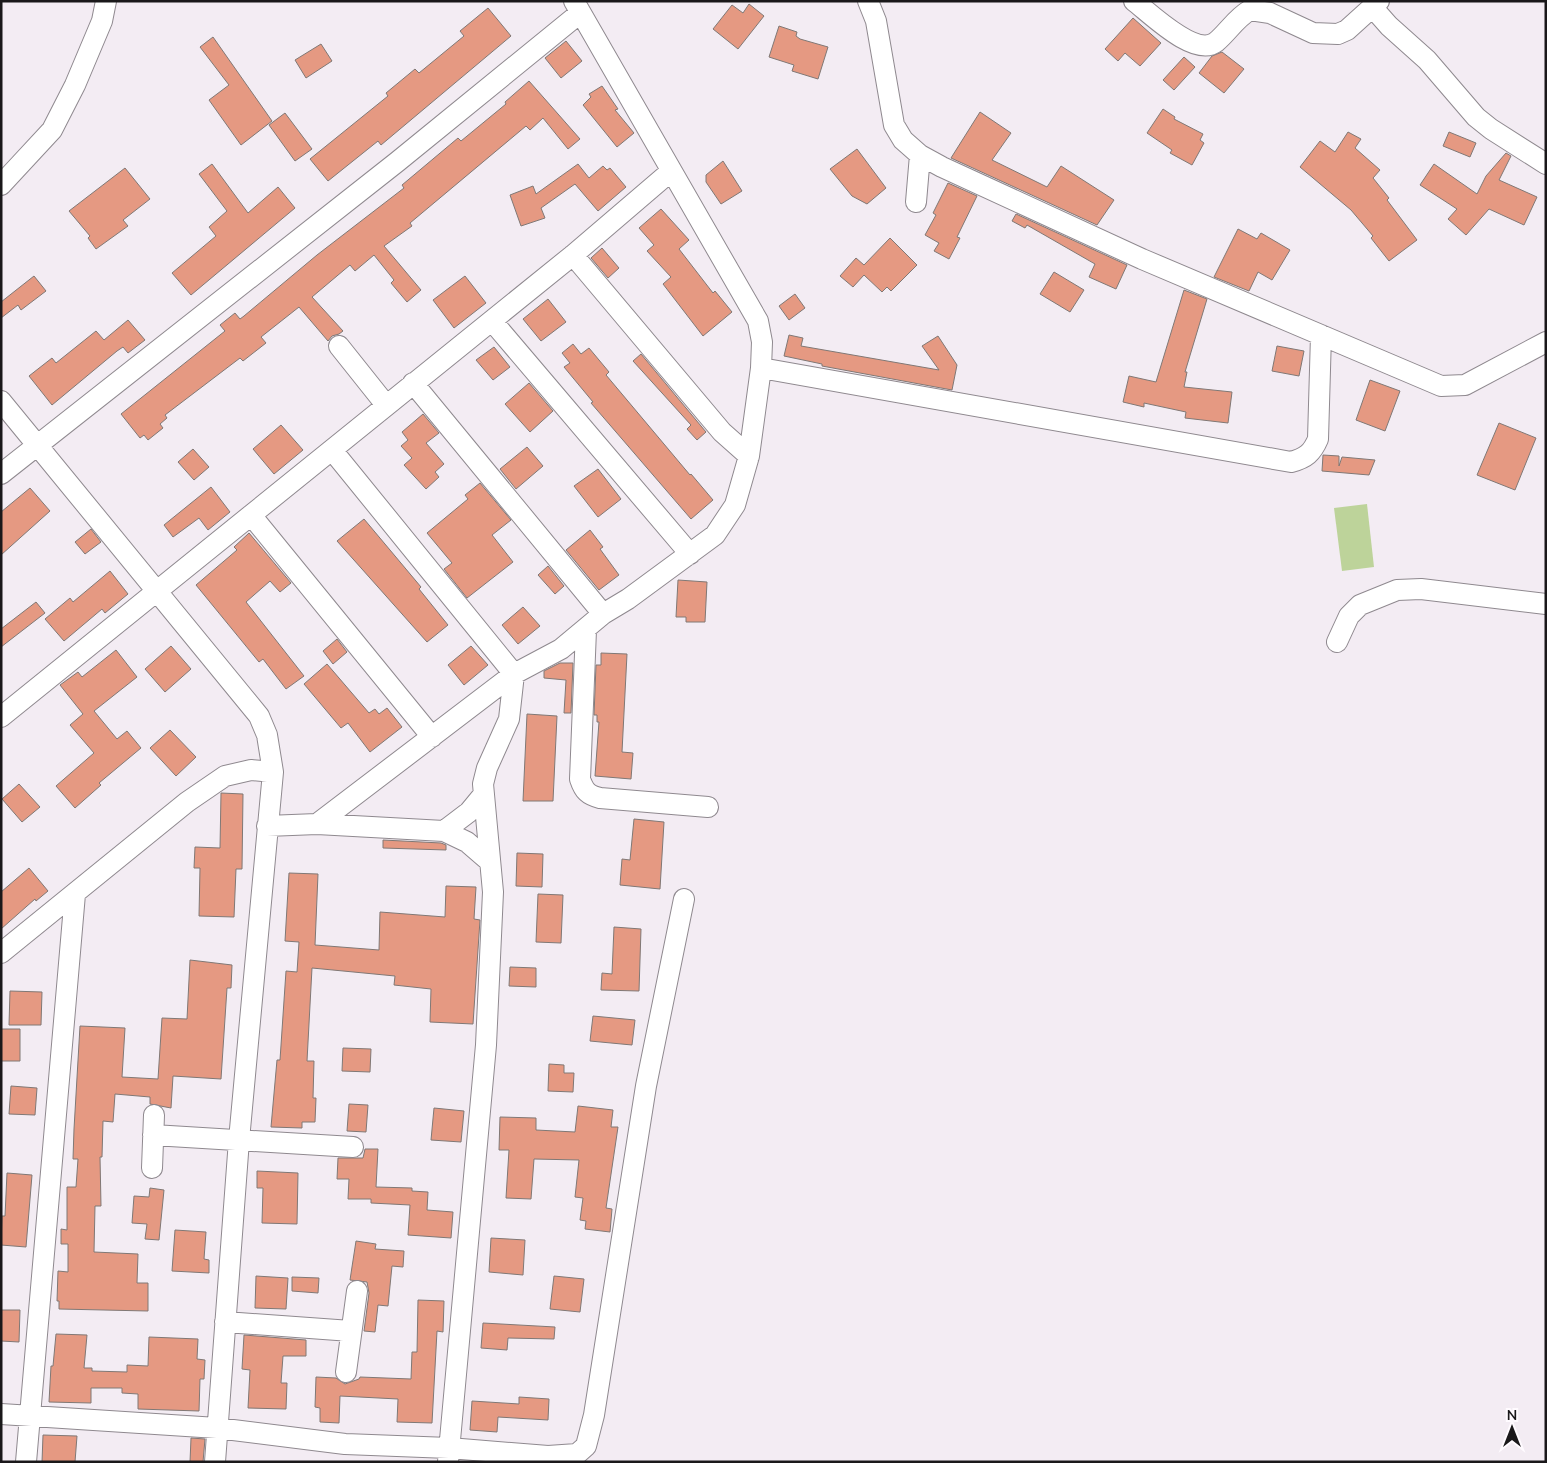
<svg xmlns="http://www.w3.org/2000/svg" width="1547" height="1463" viewBox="0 0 1547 1463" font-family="'Nunito Sans',sans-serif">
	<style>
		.green { fill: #bdd39a }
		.building { fill: #e59982; stroke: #807875 }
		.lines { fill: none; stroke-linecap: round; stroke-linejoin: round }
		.street-casing { stroke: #8f898f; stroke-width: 22 }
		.street { stroke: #fff; stroke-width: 20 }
	</style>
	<rect width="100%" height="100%" fill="#f3ecf3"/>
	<path class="green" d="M 1367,504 L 1374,567 L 1342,571 L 1334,508 Z"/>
	<path class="building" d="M 749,4 L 764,16 L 738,49 L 713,29 L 732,5 L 743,13 Z
		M 488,8 L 511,36 L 381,145 L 378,141 L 328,181 L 310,159 L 388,96 L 386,93 L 415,69 L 419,73 L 464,36 L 460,31 Z
		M 1133,18 L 1161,43 L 1140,66 L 1125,53 L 1118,61 L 1105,49 Z
		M 779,26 L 797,32 L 796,36 L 800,39 L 828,47 L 818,79 L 792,71 L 794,65 L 769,57 Z
		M 213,37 L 272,121 L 241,145 L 209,100 L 229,85 L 200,47 Z
		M 566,41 L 582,61 L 561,78 L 545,58 Z
		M 321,44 L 332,61 L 306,78 L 295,60 Z
		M 1222,52 L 1244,69 L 1224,93 L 1199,73 L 1212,56 Z
		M 1184,57 L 1195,67 L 1174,90 L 1163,80 Z
		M 529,81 L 580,139 L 568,149 L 543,118 L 530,130 L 526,126 L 410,223 L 412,226 L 384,246 L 421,290 L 407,302 L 391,283 L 394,280 L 374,255 L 355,271 L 350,265 L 312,297 L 343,331 L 339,334 L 332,336 L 328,341 L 299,307 L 261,337 L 266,343 L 243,361 L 240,358 L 165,415 L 167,418 L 160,424 L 163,428 L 148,440 L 144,435 L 140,438 L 121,414 L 225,331 L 220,325 L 235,313 L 240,319 L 244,316 L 317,255 L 404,188 L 402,185 L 458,138 L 461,141 L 506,104 L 505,102 Z
		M 602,86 L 618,109 L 615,110 L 634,133 L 617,147 L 583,105 L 591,97 L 589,94 Z
		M 1163,109 L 1175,117 L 1174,119 L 1203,134 L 1200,140 L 1204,143 L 1192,165 L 1170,153 L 1172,150 L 1147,133 Z
		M 980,112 L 1011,133 L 992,160 L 1047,187 L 1061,166 L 1114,200 L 1097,225 L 951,158 Z
		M 285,113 L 312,149 L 295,161 L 269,125 Z
		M 1348,132 L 1361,139 L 1355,148 L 1380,170 L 1373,178 L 1389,198 L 1387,200 L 1417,240 L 1389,261 L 1371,238 L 1373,236 L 1351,210 L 1300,167 L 1320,141 L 1335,152 Z
		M 1449,132 L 1476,143 L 1470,157 L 1443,146 Z
		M 857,149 L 886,188 L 867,204 L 852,196 L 830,169 Z
		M 1506,153 L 1511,156 L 1499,180 L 1537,197 L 1524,225 L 1489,209 L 1466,235 L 1448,219 L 1457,209 L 1420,185 L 1434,164 L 1477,194 L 1486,176 Z
		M 723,161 L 742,191 L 721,204 L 706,182 L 706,175 Z
		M 212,164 L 248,213 L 278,187 L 295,208 L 191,295 L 172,273 L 216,236 L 209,227 L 227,211 L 199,174 Z
		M 578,164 L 589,178 L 603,166 L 607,170 L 610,168 L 626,187 L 598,211 L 575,184 L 541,208 L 545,218 L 521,226 L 510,195 L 533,186 L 536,194 Z
		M 125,168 L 150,199 L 123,220 L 128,226 L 96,249 L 88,238 L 90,236 L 69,211 Z
		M 948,183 L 977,196 L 957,237 L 960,238 L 949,259 L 934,251 L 939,243 L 925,235 L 936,215 L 933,213 Z
		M 661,209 L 689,240 L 679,249 L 713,293 L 715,291 L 732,312 L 703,336 L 663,284 L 671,277 L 647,251 L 654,245 L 639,228 Z
		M 1016,214 L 1127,265 L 1116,289 L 1089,277 L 1095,264 L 1027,225 L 1025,228 L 1012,221 Z
		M 1238,229 L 1257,239 L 1261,233 L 1290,250 L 1272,280 L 1258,272 L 1249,291 L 1214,277 Z
		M 890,238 L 917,265 L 891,291 L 887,287 L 882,292 L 864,275 L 853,287 L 840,276 L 856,258 L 864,265 Z
		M 602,248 L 619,268 L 608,278 L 591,258 Z
		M 1054,272 L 1084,290 L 1070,312 L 1040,294 Z
		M 34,276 L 46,291 L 21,310 L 18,305 L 1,318 L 1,302 Z
		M 465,276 L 486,303 L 454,328 L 433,300 Z
		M 1184,290 L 1207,299 L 1185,372 L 1187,372 L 1184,387 L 1232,392 L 1228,423 L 1185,418 L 1186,412 L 1144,403 L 1144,407 L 1123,402 L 1129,376 L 1156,382 Z
		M 795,294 L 805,308 L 789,320 L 779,306 Z
		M 548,299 L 566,322 L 541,341 L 523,319 Z
		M 128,320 L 145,340 L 128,353 L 123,347 L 117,351 L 52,405 L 29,376 L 52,358 L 56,363 L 96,331 L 104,340 Z
		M 789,335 L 803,338 L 801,346 L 939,370 L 922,346 L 938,336 L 957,365 L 952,390 L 822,366 L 822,364 L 784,356 Z
		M 573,344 L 581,354 L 589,348 L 609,372 L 606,375 L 690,475 L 691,474 L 713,500 L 691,519 L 591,403 L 593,402 L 564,367 L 570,363 L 562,353 Z
		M 1277,346 L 1304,351 L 1299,376 L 1272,371 Z
		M 494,347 L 510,367 L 493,380 L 476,360 Z
		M 641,354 L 706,432 L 697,440 L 687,429 L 691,425 L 633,361 Z
		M 1370,380 L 1400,391 L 1385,431 L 1356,420 Z
		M 529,383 L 553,411 L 530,432 L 505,404 Z
		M 423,414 L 439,433 L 426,443 L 444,464 L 435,472 L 439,477 L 426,489 L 404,465 L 412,458 L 401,446 L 408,440 L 402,432 Z
		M 1499,423 L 1536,438 L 1515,490 L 1477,475 Z
		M 281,425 L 303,450 L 274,474 L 253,449 Z
		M 527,447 L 543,466 L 516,489 L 500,469 Z
		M 193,449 L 209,467 L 194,480 L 178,462 Z
		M 1323,455 L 1339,456 L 1339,466 L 1342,457 L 1375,460 L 1369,475 L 1322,471 Z
		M 598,469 L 621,499 L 598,517 L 574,486 Z
		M 480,483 L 511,520 L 492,535 L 513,562 L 467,598 L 444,569 L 452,563 L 427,533 L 468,499 L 465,495 Z
		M 211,487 L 230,512 L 208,530 L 199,518 L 173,537 L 164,525 Z
		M 30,488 L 50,511 L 1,555 L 1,512 Z
		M 364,519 L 421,587 L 419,589 L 448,625 L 427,642 L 337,541 Z
		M 91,529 L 101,542 L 85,554 L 75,542 Z
		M 590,530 L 603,547 L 600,549 L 619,575 L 599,590 L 566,550 Z
		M 249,533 L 291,583 L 280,592 L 270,581 L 246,602 L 304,676 L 286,689 L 263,659 L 259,662 L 196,585 L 237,550 L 234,547 Z
		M 548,566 L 564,586 L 555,594 L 538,575 Z
		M 110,571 L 128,594 L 105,613 L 102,609 L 64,641 L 45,619 L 70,598 L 73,602 Z
		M 678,580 L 707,582 L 705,622 L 686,622 L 686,617 L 676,617 Z
		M 36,602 L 45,613 L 1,647 L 1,629 Z
		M 523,607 L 540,626 L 518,644 L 502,625 Z
		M 337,639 L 347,652 L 333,664 L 323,651 Z
		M 171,646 L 191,669 L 165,692 L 145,669 Z
		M 471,646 L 488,665 L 464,685 L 448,665 Z
		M 116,650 L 137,677 L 94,711 L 117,739 L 127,731 L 141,748 L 99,783 L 101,785 L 75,808 L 56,786 L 94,753 L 70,725 L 83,714 L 60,685 L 78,672 L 82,677 Z
		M 601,653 L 627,654 L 622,752 L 633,753 L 631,779 L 595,776 L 599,722 L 597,722 L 597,715 L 594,715 L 596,665 L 601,665 Z
		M 560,663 L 573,663 L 571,713 L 564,713 L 566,680 L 544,678 L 544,671 Z
		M 327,664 L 369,713 L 375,709 L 379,714 L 387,708 L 402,727 L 370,752 L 348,723 L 341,728 L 304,684 Z
		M 527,714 L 557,716 L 553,801 L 523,801 Z
		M 170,730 L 196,757 L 176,776 L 150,748 Z
		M 19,784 L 40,807 L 22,822 L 2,799 Z
		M 221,793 L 243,794 L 242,869 L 236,869 L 234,917 L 199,916 L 200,868 L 194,868 L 195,847 L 220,848 Z
		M 634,819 L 664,822 L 660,889 L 620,885 L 622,859 L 630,860 Z
		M 383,840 L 441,843 L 446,845 L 446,850 L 383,848 Z
		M 517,853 L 543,854 L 542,887 L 516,886 Z
		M 29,868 L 48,891 L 36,901 L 35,899 L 1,929 L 1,892 Z
		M 289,873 L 318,874 L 315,945 L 379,950 L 380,912 L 445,917 L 446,886 L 476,887 L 474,919 L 480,920 L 473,1024 L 430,1022 L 431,989 L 394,985 L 395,976 L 312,968 L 307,1061 L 314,1061 L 313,1098 L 316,1098 L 315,1122 L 302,1122 L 302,1128 L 271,1127 L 277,1060 L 280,1060 L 286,971 L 297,972 L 299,942 L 285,941 Z
		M 538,894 L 563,895 L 561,943 L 536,942 Z
		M 614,927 L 641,929 L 639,991 L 601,990 L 602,973 L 612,974 Z
		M 190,960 L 232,965 L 231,988 L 227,988 L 221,1079 L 173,1076 L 171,1108 L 150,1104 L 150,1097 L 115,1094 L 113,1122 L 103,1121 L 102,1157 L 100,1157 L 101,1206 L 95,1206 L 94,1252 L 138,1254 L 137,1283 L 148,1283 L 148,1311 L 59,1309 L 59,1301 L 57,1301 L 58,1271 L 68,1272 L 68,1244 L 61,1244 L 61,1229 L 67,1230 L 67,1187 L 76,1187 L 78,1159 L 73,1159 L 74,1129 L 80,1026 L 125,1028 L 122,1077 L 158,1079 L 162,1018 L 187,1019 Z
		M 510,967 L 536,968 L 536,987 L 509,986 Z
		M 10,991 L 42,992 L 41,1025 L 9,1025 Z
		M 593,1016 L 635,1020 L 632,1045 L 590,1041 Z
		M 1,1029 L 20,1029 L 20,1061 L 1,1061 Z
		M 343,1048 L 371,1049 L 370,1072 L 342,1071 Z
		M 549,1064 L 564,1065 L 564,1073 L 574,1073 L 573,1092 L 548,1091 Z
		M 11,1086 L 37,1088 L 35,1115 L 9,1114 Z
		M 349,1104 L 368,1105 L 366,1132 L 347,1131 Z
		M 578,1106 L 613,1110 L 611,1127 L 618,1127 L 606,1208 L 612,1209 L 610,1232 L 585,1229 L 586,1221 L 580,1220 L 583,1198 L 575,1197 L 579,1160 L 534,1159 L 531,1199 L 506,1198 L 509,1150 L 499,1150 L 500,1117 L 536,1118 L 536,1130 L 575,1132 Z
		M 434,1108 L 464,1111 L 461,1142 L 431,1140 Z
		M 365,1149 L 378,1149 L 376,1187 L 412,1188 L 412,1191 L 428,1192 L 427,1210 L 453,1212 L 451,1238 L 408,1235 L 410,1205 L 371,1203 L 371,1199 L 348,1199 L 349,1179 L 337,1179 L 338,1158 L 363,1158 Z
		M 257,1171 L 298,1173 L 297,1224 L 262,1223 L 263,1188 L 257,1188 Z
		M 7,1173 L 32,1175 L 26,1247 L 1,1245 L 2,1216 L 5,1216 Z
		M 150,1188 L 164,1190 L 159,1240 L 145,1239 L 147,1224 L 132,1223 L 134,1196 L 149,1197 Z
		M 175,1230 L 206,1232 L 204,1259 L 209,1260 L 209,1273 L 172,1271 Z
		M 491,1238 L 525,1240 L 523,1275 L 489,1272 Z
		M 356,1241 L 376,1244 L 375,1249 L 404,1251 L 403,1267 L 392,1266 L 388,1306 L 378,1305 L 375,1332 L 364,1331 L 369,1293 L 367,1282 L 350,1280 Z
		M 256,1276 L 288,1278 L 286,1309 L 255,1308 Z
		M 554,1276 L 584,1279 L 580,1312 L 550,1309 Z
		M 292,1277 L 319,1278 L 318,1293 L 292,1291 Z
		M 418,1300 L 444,1301 L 443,1332 L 437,1331 L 432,1423 L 397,1422 L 398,1399 L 340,1396 L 339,1423 L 320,1422 L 320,1408 L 315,1407 L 316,1377 L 336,1378 L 345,1384 L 359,1379 L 360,1377 L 411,1379 L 412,1352 L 417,1352 Z
		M 1,1310 L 20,1310 L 19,1342 L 1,1341 Z
		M 483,1323 L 555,1327 L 554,1339 L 508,1338 L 507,1350 L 481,1348 Z
		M 56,1334 L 87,1335 L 84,1368 L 92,1368 L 92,1371 L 127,1372 L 127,1365 L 148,1366 L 149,1337 L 198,1339 L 197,1359 L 205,1360 L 204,1379 L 200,1379 L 199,1411 L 138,1409 L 138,1394 L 122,1393 L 122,1388 L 91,1388 L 91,1403 L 49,1402 L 51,1366 L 53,1366 Z
		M 244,1335 L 306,1340 L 306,1356 L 283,1356 L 281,1383 L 287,1383 L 286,1409 L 248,1408 L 250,1370 L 242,1369 Z
		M 519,1397 L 549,1399 L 548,1420 L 498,1417 L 497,1432 L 470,1430 L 472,1401 L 519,1404 Z
		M 43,1435 L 77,1436 L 75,1462 L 42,1462 Z
		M 191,1438 L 205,1439 L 203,1462 L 190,1462 Z"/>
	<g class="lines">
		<g class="street-casing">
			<path id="street" d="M 868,1 L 876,21 L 894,125 L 903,140 L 920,155 L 942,167 L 1142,259 L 1441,386 L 1465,385 L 1546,342
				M 1134,1 C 1151,14 1195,58 1216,42 C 1228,32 1236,18 1250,10 L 1270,13 L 1313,33 L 1338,34 L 1347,30 L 1379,1
				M 1374,9 L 1389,26 L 1427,60 L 1476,117 L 1491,129 L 1546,164
				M 1,185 L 52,130 L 75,85 L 102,21 L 106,1
				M 916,202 L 920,155
				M 573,255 L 722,432 L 749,456
				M 492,321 L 690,554
				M 339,346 L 386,405
				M 761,368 L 1291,462 C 1306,458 1312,453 1318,439 L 1321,335
				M 413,383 L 603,614
				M 1,401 L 259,716 L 267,735 L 273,772 L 239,1140 L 215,1462
				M 332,450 L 514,674 L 509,719 L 487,768 L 483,784 L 493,892 L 486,1045 L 448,1462
				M 1,474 L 397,162 L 580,13
				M 251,515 L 432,737
				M 586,630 L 580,779 C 584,791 588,795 600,798 L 708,807
				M 1337,642 L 1349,616 L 1360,605 L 1397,590 L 1421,589 L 1546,604
				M 1,717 L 573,255 L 670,172
				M 317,824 L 514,674 L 561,649 L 603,614 L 628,599 L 715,535 L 735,505 L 749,456 L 761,368 L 762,342 L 758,321 L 574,1
				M 267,826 L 317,824 L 444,831 L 467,842 L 489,861
				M 444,831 L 469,812 L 483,795
				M 1,953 L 187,802 L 225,776 L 251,770 L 273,772
				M 153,1135 L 353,1147
				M 152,1168 L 154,1115
				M 225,1322 L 351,1331
				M 346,1372 L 357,1291
				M 1,1414 L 217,1428 L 345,1444 L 449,1448 L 548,1456 L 577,1454 L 586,1446 L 594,1415 L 646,1086 L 684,899
				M 26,1462 L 75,894"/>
		</g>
		<use href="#street" class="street"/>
	</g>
	<rect width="1547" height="1463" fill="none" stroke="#1a181a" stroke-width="5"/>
	<g transform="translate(1512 1428)" stroke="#fffbff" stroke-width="4" paint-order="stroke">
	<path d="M0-4L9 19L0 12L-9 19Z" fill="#1a181a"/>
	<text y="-8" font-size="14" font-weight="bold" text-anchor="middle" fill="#1a181a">N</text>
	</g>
</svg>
